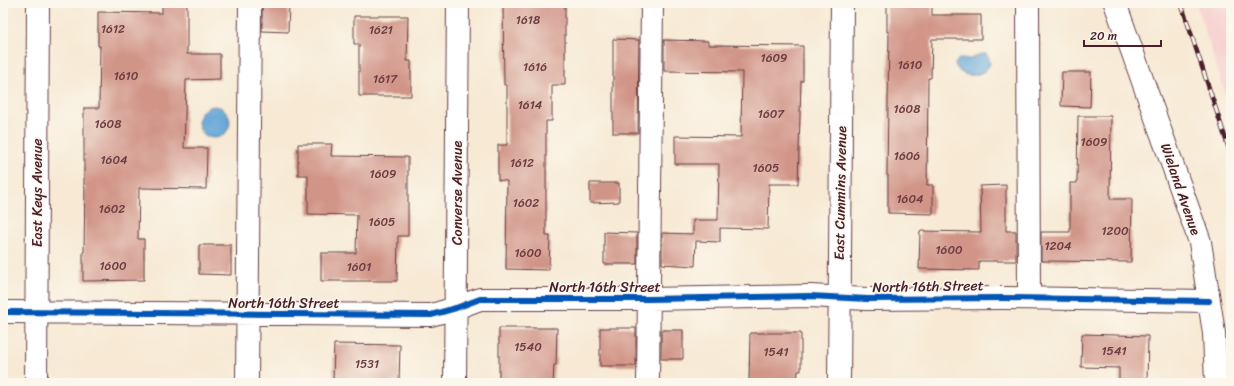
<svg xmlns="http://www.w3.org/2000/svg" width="1234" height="386" viewBox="0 0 1234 386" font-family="Sriracha,sans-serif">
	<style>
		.built { fill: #f7d0cf }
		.water { fill: #62a4d6; stroke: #566280 }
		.building { fill: #d19588 }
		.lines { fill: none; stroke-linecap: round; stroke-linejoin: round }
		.minor-casing { stroke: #643d44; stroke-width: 24 }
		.minor { stroke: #fff; stroke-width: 22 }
		.rail-casing { stroke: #4a1f2b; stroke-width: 4.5 }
		.rail { stroke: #fbf7ec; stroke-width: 3; stroke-dasharray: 9; stroke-linecap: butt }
		.cycleway-casing { stroke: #fbf7ec; stroke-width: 8 }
		.cycleway { stroke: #0057b8; stroke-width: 6 }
		.labels { text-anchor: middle; stroke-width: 3; stroke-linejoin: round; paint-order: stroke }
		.number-label { font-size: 12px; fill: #6c3c42 }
		.street-label { font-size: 14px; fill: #4a1f2b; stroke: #fbf7ec }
	</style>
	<rect width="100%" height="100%" fill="#fbf7ec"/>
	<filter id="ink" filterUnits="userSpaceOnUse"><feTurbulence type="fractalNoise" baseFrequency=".025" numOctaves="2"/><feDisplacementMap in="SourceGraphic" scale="8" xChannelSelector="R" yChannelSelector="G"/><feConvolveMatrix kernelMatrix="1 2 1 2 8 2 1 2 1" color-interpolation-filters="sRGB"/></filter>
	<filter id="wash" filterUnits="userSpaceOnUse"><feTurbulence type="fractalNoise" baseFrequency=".012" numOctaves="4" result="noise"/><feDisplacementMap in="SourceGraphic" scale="16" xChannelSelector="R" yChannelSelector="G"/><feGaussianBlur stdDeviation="0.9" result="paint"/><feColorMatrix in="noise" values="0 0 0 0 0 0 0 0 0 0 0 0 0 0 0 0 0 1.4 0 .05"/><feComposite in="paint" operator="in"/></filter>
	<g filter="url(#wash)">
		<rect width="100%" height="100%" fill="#f7e9d4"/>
		<path class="built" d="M 1196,3 L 1231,3 L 1231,111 Z"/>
		<path class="water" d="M 982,54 L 986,54 L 989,58 L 990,64 C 984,78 960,80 955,64 C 961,53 965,61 972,58 C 976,57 978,55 982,54 Z
			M198 122a16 16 0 1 1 32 0a16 16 0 1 1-32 0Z"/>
		<g id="blocks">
			<path class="building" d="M 503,3 L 565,3 L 565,85 L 552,85 L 552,121 L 546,121 L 546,236 L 550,236 L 549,270 L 506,269 L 507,181 L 498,180 L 498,145 L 507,145 L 507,85 L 504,85 Z
				M 887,3 L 932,3 L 932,15 L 981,15 L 981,39 L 932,39 L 931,78 L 928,78 L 927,185 L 933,185 L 933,214 L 888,213 L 888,175 L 887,175 L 889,32 L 887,32 Z
				M 162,4 L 187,4 L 187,54 L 220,54 L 220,79 L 186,80 L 184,148 L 207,148 L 206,189 L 139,188 L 138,239 L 144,239 L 144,280 L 83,281 L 83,252 L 84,252 L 85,187 L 84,187 L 84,108 L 99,108 L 100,46 L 98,46 L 98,12 L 162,13 Z
				M 262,4 L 289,4 L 288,32 L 262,31 Z
				M 354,16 L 408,16 L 407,61 L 411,61 L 411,96 L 359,96 L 359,44 L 354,44 Z
				M 613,39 L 639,40 L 638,133 L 613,133 Z
				M 664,40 L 708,41 L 708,45 L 803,46 L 803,81 L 801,81 L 798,184 L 769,184 L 768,229 L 720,228 L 720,242 L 696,241 L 695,266 L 662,264 L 662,233 L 693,234 L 693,220 L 718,220 L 719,164 L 675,164 L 675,136 L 741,137 L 742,72 L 664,71 Z
				M 1062,72 L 1091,72 L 1090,107 L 1061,106 Z
				M 1078,116 L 1111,116 L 1110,199 L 1132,199 L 1131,262 L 1041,261 L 1041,232 L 1070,232 L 1070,183 L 1077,183 Z
				M 298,144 L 332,144 L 331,156 L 408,157 L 408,236 L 398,236 L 397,281 L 321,281 L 321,253 L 356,253 L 357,215 L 308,214 L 308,175 L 298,175 Z
				M 590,183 L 619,183 L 619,202 L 590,203 Z
				M 1006,185 L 1006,231 L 1016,231 L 1016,261 L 979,261 L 979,270 L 919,269 L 920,231 L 981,232 L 980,186 Z
				M 604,232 L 637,233 L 637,264 L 604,264 Z
				M 199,245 L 231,245 L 231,275 L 199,274 Z
				M 499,328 L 557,328 L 556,365 L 554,365 L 553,383 L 499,383 Z
				M 600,328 L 636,328 L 636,366 L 600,366 Z
				M 661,330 L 683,330 L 683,359 L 661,359 Z
				M 750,333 L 801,333 L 801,371 L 798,371 L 797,383 L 749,383 Z
				M 1082,334 L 1148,336 L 1147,383 L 1119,383 L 1119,368 L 1081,367 Z
				M 334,344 L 400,345 L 399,383 L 333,382 Z"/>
		</g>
	</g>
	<g filter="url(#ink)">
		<use href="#blocks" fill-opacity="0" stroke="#643d44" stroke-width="1"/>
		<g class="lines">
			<g class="minor-casing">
				<path id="minor" d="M 1028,3 L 1029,298
					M 1115,3 L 1200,242 L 1214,333 L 1216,383
					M 3,312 L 431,315 L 456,308 L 480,299 L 649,299 L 810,296 L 867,299 L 1003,298 L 1209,301
					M 36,383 L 38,3
					M 247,383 L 250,3
					M 455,383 L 458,3
					M 648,383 L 652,3
					M 839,383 L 842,3"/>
			</g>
			<use href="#minor" class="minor"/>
			<g class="rail-casing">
				<path id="rail" d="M 1181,3 L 1231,155"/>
			</g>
			<use href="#rail" class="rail"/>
			<g class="cycleway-casing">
				<path id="cycleway" d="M 3,312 L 431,315 L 456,308 L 480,299 L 649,299 L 810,296 L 867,299 L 1003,298 L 1209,301"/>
			</g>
			<use href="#cycleway" class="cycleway"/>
		</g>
	</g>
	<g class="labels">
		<g class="number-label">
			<text x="528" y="24">1618</text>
			<text x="113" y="33">1612</text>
			<text x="381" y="34">1621</text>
			<text x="774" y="62">1609</text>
			<text x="910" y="69">1610</text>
			<text x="535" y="71">1616</text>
			<text x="126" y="80">1610</text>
			<text x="385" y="83">1617</text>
			<text x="530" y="109">1614</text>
			<text x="907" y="113">1608</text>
			<text x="771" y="118">1607</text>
			<text x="108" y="128">1608</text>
			<text x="1094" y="146">1609</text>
			<text x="907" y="160">1606</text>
			<text x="114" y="164">1604</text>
			<text x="522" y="167">1612</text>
			<text x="766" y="172">1605</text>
			<text x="383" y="178">1609</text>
			<text x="910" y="203">1604</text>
			<text x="526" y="207">1602</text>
			<text x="112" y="213">1602</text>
			<text x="382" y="226">1605</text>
			<text x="1115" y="235">1200</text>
			<text x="1058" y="250">1204</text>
			<text x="949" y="254">1600</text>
			<text x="528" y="257">1600</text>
			<text x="113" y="270">1600</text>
			<text x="359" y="271">1601</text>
			<text x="528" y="351">1540</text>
			<text x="1114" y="355">1541</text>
			<text x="776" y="356">1541</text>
			<text x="367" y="368">1531</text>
		</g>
		<g class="street-label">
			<text transform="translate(1181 189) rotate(71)" y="5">Wieland Avenue</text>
			<text transform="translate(37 193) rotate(-90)" y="5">East Keys Avenue</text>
			<text transform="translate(457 193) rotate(-90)" y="5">Converse Avenue</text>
			<text transform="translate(840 193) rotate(-89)" y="5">East Cummins Avenue</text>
			<text transform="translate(928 286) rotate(-1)" y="5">North 16th Street</text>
			<text x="605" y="292">North 16th Street</text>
			<text x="284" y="308">North 16th Street</text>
		</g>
	</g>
	<rect width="1234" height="386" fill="none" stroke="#fbf7ec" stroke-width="16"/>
	<path d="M1084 40v6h77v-6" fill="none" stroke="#4a1f2b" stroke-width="2"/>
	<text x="1090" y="40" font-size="12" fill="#4a1f2b" stroke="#fbf7ec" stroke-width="3" paint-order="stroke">20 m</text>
</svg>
